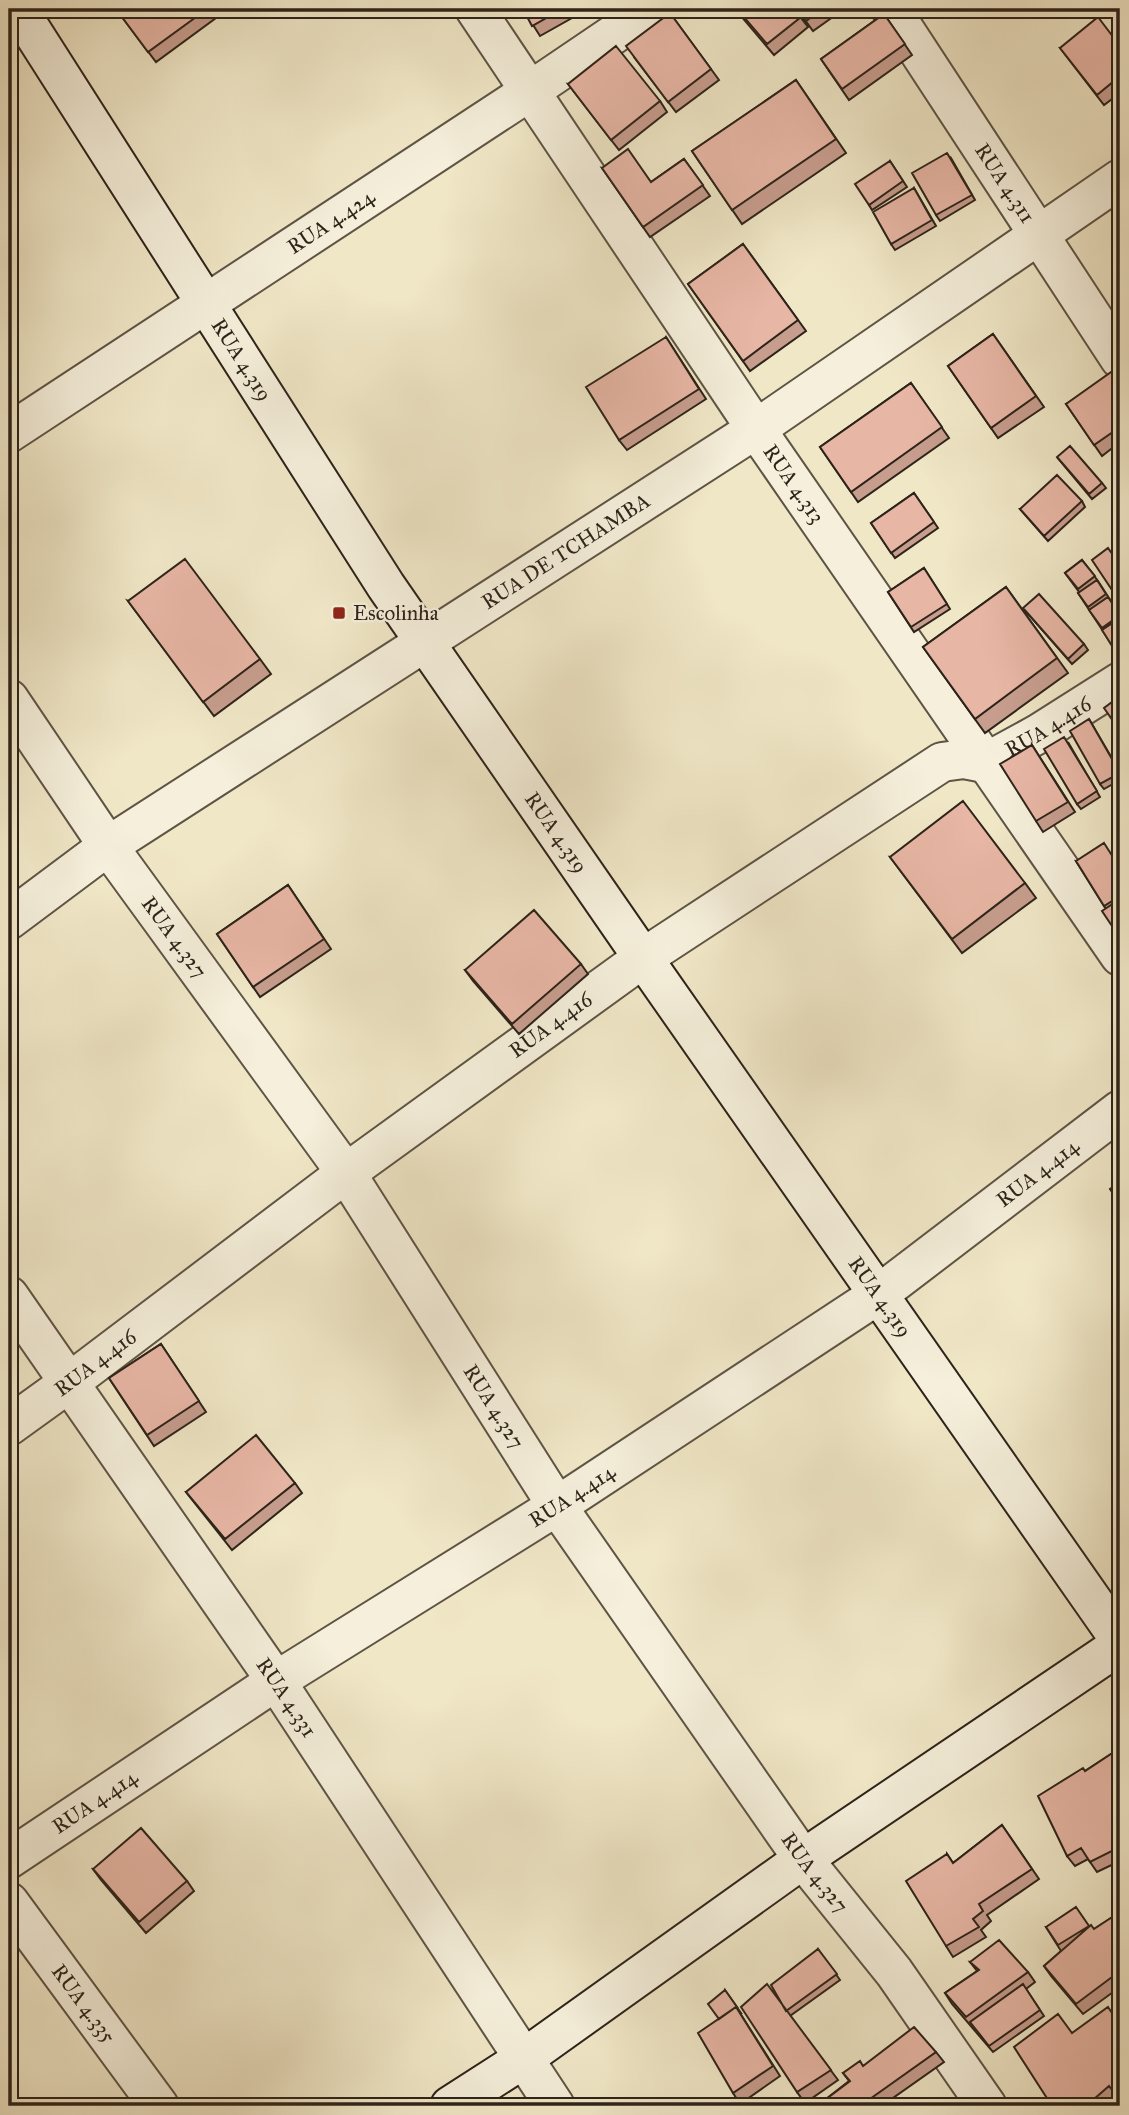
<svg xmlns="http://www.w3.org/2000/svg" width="1129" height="2115" viewBox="0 0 1129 2115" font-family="'IM FELL Great Primer',serif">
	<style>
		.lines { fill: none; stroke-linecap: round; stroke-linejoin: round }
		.street-casing { stroke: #5e5445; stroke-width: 42 }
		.secondary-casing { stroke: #2d231a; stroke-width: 42 }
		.street { stroke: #f5efdb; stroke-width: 38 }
		.secondary { stroke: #f5efdb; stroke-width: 38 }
		.wall { fill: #c79d8e; stroke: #2d231a; stroke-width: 2 }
		.building { fill: #e7b6a5; stroke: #2d231a; stroke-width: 2 }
		.poi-dot { fill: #8f2418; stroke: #f5efdb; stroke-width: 2.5 }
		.labels { text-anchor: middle; stroke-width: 5; stroke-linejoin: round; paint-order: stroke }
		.street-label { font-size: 21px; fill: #2d231a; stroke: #f5efdb }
		.poi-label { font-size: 21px; fill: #2d231a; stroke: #f5efdb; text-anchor: start }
	</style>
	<rect width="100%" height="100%" fill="#f0e7c7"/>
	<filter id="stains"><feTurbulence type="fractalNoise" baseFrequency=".00286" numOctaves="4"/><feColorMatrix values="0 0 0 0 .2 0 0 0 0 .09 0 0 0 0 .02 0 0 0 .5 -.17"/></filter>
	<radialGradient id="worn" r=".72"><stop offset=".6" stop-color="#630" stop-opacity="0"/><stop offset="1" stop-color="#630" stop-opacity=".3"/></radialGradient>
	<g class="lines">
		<g class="street-casing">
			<g id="street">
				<path id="s1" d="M 475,9 L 756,429 L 1120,956"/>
				<path id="s2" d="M 891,9 L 1120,359"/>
				<path id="s3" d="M 9,433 L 530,91 L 651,9"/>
				<path id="s4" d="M 9,699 L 108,846 L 346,1173 L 557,1506 L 803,1859 L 894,1972 L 987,2106"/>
				<path id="s5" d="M 9,920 L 108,846 L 756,429 L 1120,179"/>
				<path id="s6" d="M 9,1296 L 276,1681 L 555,2106"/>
				<path id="s7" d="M 9,1426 L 70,1382 L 346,1173 L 643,958 L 942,762 L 964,759 L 985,763 L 1038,734 L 1120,682"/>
				<path id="s8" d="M 9,1859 L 276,1681 L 557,1506 L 879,1294 L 1120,1110"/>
				<path id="s9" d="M 9,1902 L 159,2106"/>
			</g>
		</g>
		<g class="secondary-casing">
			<g id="secondary">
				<path id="s10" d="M 18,9 L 386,586 L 643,958 L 1120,1640"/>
				<path d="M 450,2106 L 523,2059 L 803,1859 L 1120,1645"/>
			</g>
		</g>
		<use href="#street" class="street"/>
		<use href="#secondary" class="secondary"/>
	</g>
	<path class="wall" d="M 116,9 L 215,9 L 220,15 L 156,62 Z
		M 523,9 L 588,9 L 540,36 Z
		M 735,9 L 794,9 L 808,27 L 774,55 Z
		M 797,9 L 844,9 L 813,31 Z
		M 670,13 L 719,80 L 676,112 L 634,57 Z
		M 884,14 L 912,55 L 849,100 L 821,59 Z
		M 1120,46 L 1120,93 L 1104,105 L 1060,48 Z
		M 796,80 L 846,153 L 742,224 L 692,151 Z
		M 568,84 L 660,101 L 667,112 L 619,150 Z
		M 951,158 L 975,200 L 940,221 L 936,215 Z
		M 684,159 L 710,196 L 650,237 L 602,168 L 651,182 Z
		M 890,161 L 907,187 L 872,210 L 869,205 Z
		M 914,188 L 936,226 L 895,250 L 891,244 Z
		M 743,244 L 806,331 L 750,371 L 688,284 Z
		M 993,334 L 1044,407 L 998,438 L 948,366 Z
		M 666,337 L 706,399 L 627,450 L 619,440 Z
		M 1120,379 L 1120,442 L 1102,456 L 1066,404 Z
		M 911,383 L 949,438 L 858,502 L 820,447 Z
		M 1057,457 L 1102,483 L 1106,488 L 1092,499 Z
		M 914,493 L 938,528 L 895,558 L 871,523 Z
		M 1082,501 L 1085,507 L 1048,541 L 1020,509 Z
		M 1082,560 L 1098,581 L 1120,615 L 1120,653 L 1118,654 L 1078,593 L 1079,592 L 1065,573 Z
		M 924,568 L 950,609 L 914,632 L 888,592 Z
		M 1006,587 L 1068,673 L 985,733 L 923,647 Z
		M 128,601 L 260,659 L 271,674 L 214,716 Z
		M 1023,608 L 1084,644 L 1088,650 L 1072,664 Z
		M 1089,719 L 1120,772 L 1120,780 L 1104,789 L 1100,784 Z
		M 1068,742 L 1100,797 L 1081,809 L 1077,804 Z
		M 1032,745 L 1075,812 L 1043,832 L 1036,821 Z
		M 890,857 L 1025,883 L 1036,898 L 962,953 Z
		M 1076,861 L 1120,867 L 1120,938 L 1106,909 Z
		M 288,885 L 331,949 L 260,997 L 217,934 Z
		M 581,964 L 588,974 L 519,1034 L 473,981 L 465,970 Z
		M 161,1344 L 206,1412 L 154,1446 L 109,1378 Z
		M 295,1483 L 302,1493 L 232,1550 L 186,1492 Z
		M 1120,1748 L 1120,1861 L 1097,1872 L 1088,1859 L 1075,1866 L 1067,1856 L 1085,1771 Z
		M 1002,1825 L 1039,1879 L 987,1915 L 991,1921 L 981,1930 L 986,1937 L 953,1957 L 946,1946 L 947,1854 L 953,1863 Z
		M 93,1869 L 187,1881 L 194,1891 L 146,1933 L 101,1880 Z
		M 1120,1912 L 1120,1987 L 1083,2014 L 1051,1976 L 1044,1966 L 1061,1951 L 1046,1927 L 1090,1927 L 1094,1929 Z
		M 818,1949 L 840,1980 L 790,2016 L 838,2080 L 805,2103 L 797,2092 L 785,2010 Z
		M 970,1962 L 1028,1972 L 1035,1982 L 1026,1989 L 1044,2016 L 993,2052 L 952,2004 L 945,1993 L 977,1971 Z
		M 725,1990 L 741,2013 L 740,2013 L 780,2076 L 740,2104 L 733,2093 L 719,2019 Z
		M 1120,2024 L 1120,2100 L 1116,2096 L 1105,2106 L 1052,2106 L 1072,2033 Z
		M 936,2052 L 944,2062 L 886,2103 L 889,2106 L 817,2106 L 849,2081 L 843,2073 L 864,2066 Z"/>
	<path class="building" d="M 116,9 L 207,9 L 148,52 Z
		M 523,9 L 562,9 L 532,26 Z
		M 737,9 L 794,9 L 801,17 L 767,44 Z
		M 797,9 L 822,9 L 806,21 Z
		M 670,13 L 711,69 L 668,102 L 626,46 Z
		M 884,14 L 905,44 L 842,89 L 821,59 Z
		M 1098,17 L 1120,46 L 1120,76 L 1097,95 L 1060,48 Z
		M 616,46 L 660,101 L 611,140 L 568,84 Z
		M 796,80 L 836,139 L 732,210 L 692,151 Z
		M 628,149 L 651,182 L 684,159 L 703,185 L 643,227 L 602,168 Z
		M 947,153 L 972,195 L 936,215 L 912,173 Z
		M 890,161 L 903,181 L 869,205 L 855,184 Z
		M 914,188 L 932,220 L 891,244 L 873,212 Z
		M 743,244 L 798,320 L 743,361 L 688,284 Z
		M 993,334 L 1036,396 L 991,428 L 948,366 Z
		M 666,337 L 699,389 L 619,440 L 586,387 Z
		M 1114,370 L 1120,379 L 1120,427 L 1094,445 L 1066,404 Z
		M 911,383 L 942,427 L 851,492 L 820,447 Z
		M 1070,446 L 1102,483 L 1089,494 L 1057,457 Z
		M 1057,475 L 1082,501 L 1044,536 L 1020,509 Z
		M 914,493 L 934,522 L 891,553 L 871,523 Z
		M 1120,545 L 1120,561 L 1113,549 Z
		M 1108,548 L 1120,565 L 1120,602 L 1092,560 Z
		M 185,559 L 260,659 L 203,702 L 128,601 Z
		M 1082,560 L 1095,576 L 1078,589 L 1065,573 Z
		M 924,568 L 947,604 L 911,627 L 888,592 Z
		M 1097,580 L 1106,594 L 1088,607 L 1078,593 Z
		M 1006,587 L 1057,658 L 975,719 L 923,647 Z
		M 1039,594 L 1084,644 L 1068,659 L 1023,608 Z
		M 1108,597 L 1120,615 L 1102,628 L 1089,610 Z
		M 1120,618 L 1120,645 L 1114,649 L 1102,630 Z
		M 1120,696 L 1120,731 L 1104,708 Z
		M 1089,719 L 1120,773 L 1100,784 L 1070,731 Z
		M 1064,737 L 1097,791 L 1077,804 L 1044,749 Z
		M 1032,745 L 1068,802 L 1036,821 L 1000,764 Z
		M 963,801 L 1025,883 L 952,939 L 890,857 Z
		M 1104,843 L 1120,868 L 1120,896 L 1104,906 L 1076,861 Z
		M 288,885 L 324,939 L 253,987 L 217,934 Z
		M 1120,899 L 1120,938 L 1102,911 Z
		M 534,910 L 581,964 L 512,1024 L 465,970 Z
		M 1120,1182 L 1120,1204 L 1110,1189 Z
		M 161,1344 L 199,1401 L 147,1435 L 109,1378 Z
		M 256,1435 L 295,1483 L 225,1539 L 186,1492 Z
		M 1120,1748 L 1120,1847 L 1090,1862 L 1081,1848 L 1067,1856 L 1038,1796 L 1083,1768 L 1085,1771 Z
		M 1002,1825 L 1032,1869 L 979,1904 L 983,1911 L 973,1919 L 979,1927 L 946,1946 L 906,1881 L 947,1854 L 953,1863 Z
		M 141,1828 L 187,1881 L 139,1922 L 93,1869 Z
		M 1076,1907 L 1089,1926 L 1058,1945 L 1046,1927 Z
		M 1120,1912 L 1120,1971 L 1076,2004 L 1044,1966 L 1091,1925 L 1094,1929 Z
		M 999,1940 L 1028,1972 L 966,2017 L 945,1993 L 979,1970 L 970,1962 Z
		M 818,1949 L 837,1974 L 786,2011 L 771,1985 Z
		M 767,1984 L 831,2070 L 797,2092 L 741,2007 Z
		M 1023,1984 L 1040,2010 L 989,2046 L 970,2022 Z
		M 725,1990 L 737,2007 L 736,2007 L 719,2019 L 708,2004 Z
		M 736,2007 L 773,2066 L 733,2093 L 698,2033 Z
		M 1108,2007 L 1120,2025 L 1120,2085 L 1112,2090 L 1109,2086 L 1086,2106 L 1052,2106 L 1014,2047 L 1058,2014 L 1072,2033 Z
		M 914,2027 L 936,2052 L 860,2106 L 817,2106 L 850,2081 L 843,2073 L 860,2061 L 863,2066 Z
		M 884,2101 L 889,2106 L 877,2106 Z"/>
	<rect class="poi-dot" x="332" y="606" width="14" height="14" rx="3.5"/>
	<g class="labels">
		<g class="street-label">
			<text dy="7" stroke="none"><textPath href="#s2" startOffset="208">RUA 4.311</textPath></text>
			<text dy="7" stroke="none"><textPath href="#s3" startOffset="385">RUA 4.424</textPath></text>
			<text dy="7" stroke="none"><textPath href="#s10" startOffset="416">RUA 4.319</textPath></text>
			<text dy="7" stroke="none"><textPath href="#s1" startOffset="572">RUA 4.313</textPath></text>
			<text dy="7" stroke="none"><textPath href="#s5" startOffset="668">RUA DE TCHAMBA</textPath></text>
			<text dy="7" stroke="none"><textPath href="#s7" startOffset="1262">RUA 4.416</textPath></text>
			<text dy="7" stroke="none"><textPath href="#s10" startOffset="984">RUA 4.319</textPath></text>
			<text dy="7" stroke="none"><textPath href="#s4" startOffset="290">RUA 4.327</textPath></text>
			<text dy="7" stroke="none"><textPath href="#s7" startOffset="674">RUA 4.416</textPath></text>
			<text dy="7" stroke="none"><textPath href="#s8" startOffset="1237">RUA 4.414</textPath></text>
			<text dy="7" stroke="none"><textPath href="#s10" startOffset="1550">RUA 4.319</textPath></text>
			<text dy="7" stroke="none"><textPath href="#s7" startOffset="107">RUA 4.416</textPath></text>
			<text dy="7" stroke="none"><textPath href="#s4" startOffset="858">RUA 4.327</textPath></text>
			<text dy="7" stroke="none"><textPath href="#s8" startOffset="670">RUA 4.414</textPath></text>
			<text dy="7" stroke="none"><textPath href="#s6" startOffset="488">RUA 4.331</textPath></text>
			<text dy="7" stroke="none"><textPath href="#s8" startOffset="103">RUA 4.414</textPath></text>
			<text dy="7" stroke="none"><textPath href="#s4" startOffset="1424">RUA 4.327</textPath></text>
			<text dy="7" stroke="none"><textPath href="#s9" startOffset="126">RUA 4.335</textPath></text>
		</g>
		<g class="poi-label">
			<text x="353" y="620">Escolinha</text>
		</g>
	</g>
	<rect width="1129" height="2115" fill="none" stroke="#f0e7c7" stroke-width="35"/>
	<rect x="10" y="10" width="1108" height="2094" fill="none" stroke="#2d231a" stroke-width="3.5"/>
	<rect x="18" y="18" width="1094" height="2080" fill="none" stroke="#2d231a" stroke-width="2"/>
	<rect width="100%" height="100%" filter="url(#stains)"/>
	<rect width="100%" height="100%" fill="url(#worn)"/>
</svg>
